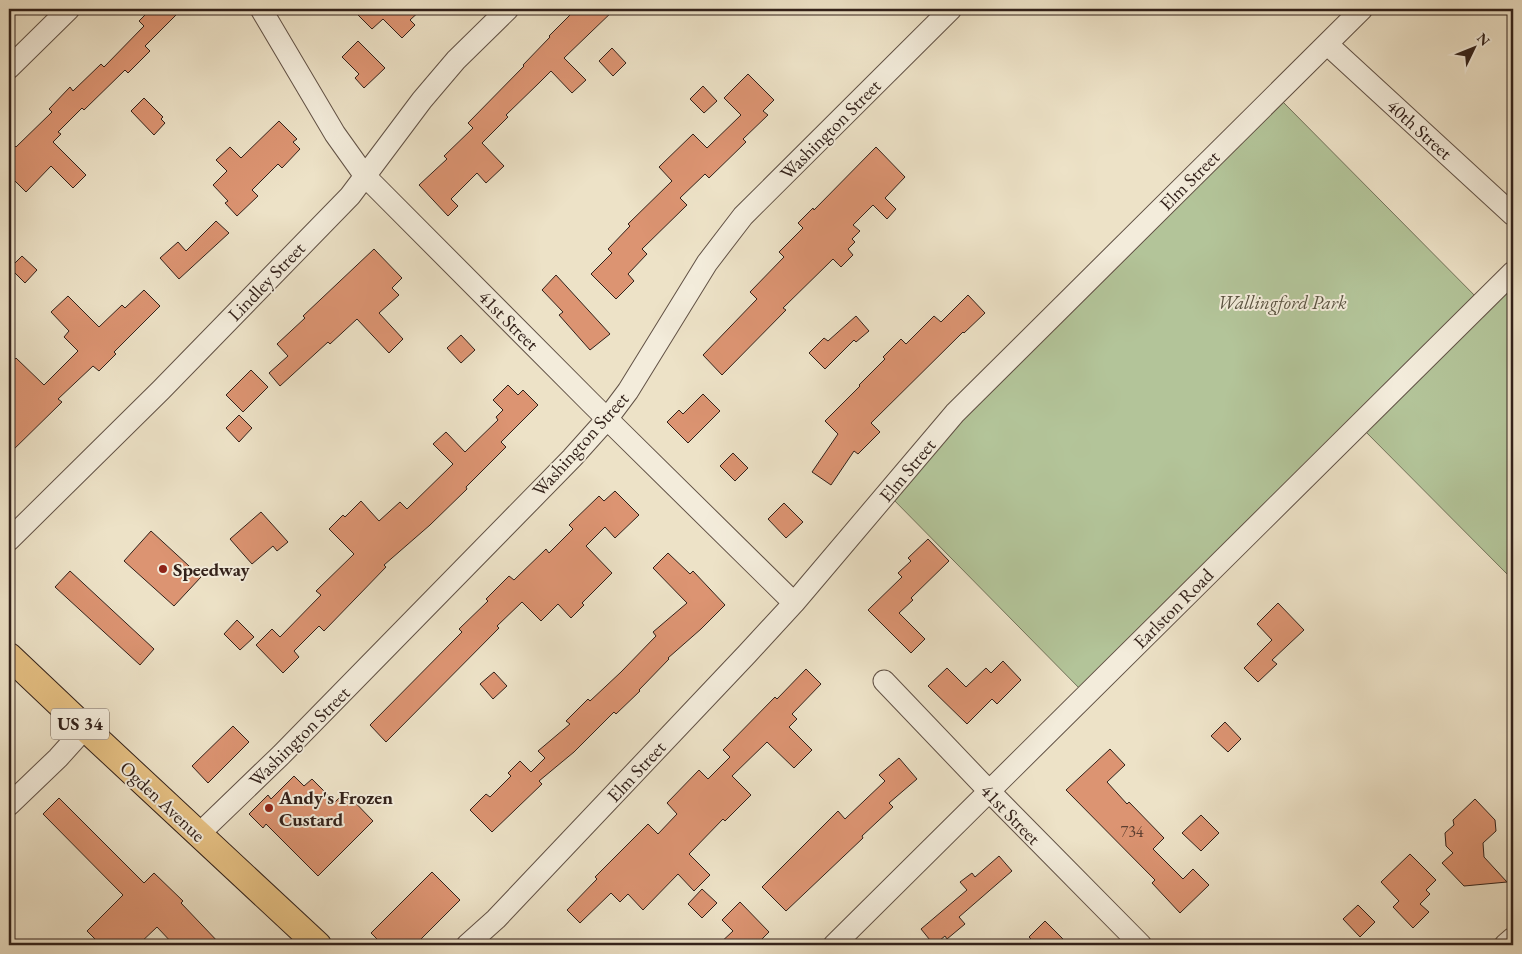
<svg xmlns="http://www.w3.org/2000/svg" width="1522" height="954" viewBox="0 0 1522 954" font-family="'EB Garamond',serif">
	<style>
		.green { fill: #b3c499; stroke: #72725a }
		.building { fill: #dc9472; stroke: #32211a }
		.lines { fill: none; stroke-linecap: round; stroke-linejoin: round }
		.minor-casing { stroke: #615145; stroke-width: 23 }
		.major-casing { stroke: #32211a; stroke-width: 28 }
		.minor { stroke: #f3ecdb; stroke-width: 21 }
		.major { stroke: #e6c184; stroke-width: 26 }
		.poi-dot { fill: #8f2418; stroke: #f3ecdb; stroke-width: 2 }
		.labels { text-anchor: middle; stroke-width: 4; stroke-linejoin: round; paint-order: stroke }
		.number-label { font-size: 16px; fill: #5c3e30 }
		.shield { fill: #f3ecdb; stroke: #6c5e54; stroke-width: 1 }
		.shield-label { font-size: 18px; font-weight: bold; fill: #32211a }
		.street-label { font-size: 19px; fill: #32211a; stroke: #f3ecdb }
		.park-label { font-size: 19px; font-style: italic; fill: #595240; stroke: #f3ecdb }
		.poi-label { font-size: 19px; font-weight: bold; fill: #32211a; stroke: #f3ecdb; text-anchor: start }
	</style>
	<rect width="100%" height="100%" fill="#ede2c7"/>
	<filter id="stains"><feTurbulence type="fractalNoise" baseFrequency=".004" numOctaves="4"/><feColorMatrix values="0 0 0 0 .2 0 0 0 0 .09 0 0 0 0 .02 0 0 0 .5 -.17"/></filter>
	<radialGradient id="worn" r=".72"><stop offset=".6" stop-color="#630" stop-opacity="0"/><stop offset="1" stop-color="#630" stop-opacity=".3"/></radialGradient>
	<path class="green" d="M 1282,101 L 1487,308 L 1513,282 L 1513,580 L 1357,423 L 1084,693 L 888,494 Z"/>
	<path class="building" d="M 151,9 L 182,9 L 145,46 L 150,51 L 128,73 L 125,70 L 84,110 L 82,108 L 58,132 L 61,134 L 53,142 L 86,175 L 73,188 L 51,166 L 26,192 L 9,175 L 9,140 L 16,147 L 52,112 L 49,109 L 70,87 L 73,91 L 101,64 L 104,67 L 144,26 L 139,21 Z
		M 352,9 L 422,9 L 410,20 L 415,25 L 402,38 L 383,19 L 372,29 Z
		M 576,9 L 615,9 L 564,58 L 586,80 L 572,93 L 551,71 L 540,82 L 506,115 L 508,117 L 482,143 L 504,166 L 486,183 L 477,173 L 451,199 L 458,206 L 448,216 L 419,185 L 447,159 L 444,156 L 473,128 L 468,123 L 524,66 L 523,65 L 550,37 L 549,36 Z
		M 358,41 L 385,68 L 364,88 L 355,78 L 359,74 L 342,57 Z
		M 612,48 L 626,63 L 613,76 L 599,61 Z
		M 748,74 L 774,100 L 763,111 L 768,115 L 743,139 L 746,142 L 709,178 L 705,174 L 680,198 L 687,205 L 642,249 L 647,254 L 628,274 L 634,281 L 616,299 L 591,274 L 612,253 L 608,249 L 630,226 L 628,224 L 672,181 L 659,167 L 693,134 L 707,148 L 741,115 L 724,98 Z
		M 703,86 L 717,101 L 704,113 L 690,99 Z
		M 144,98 L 163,117 L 161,119 L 165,123 L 154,135 L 131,111 Z
		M 279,121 L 297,139 L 293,142 L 300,149 L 282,168 L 278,164 L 252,190 L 258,196 L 237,216 L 225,203 L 228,201 L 213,185 L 227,171 L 216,160 L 230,147 L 241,158 Z
		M 876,147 L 905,177 L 885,198 L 896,209 L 887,219 L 873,205 L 853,225 L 860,231 L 852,239 L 855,242 L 848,249 L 853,255 L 841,267 L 833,259 L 783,308 L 786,310 L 722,375 L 703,355 L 757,299 L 750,292 L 784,257 L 779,252 L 803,228 L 798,223 L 813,208 L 814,210 Z
		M 216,221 L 229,233 L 179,279 L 160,258 L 178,242 L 186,251 Z
		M 374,249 L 402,278 L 392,288 L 399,295 L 379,313 L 403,339 L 389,353 L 357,319 L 330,344 L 328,342 L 280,386 L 269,373 L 288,356 L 277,344 L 305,318 L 303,316 Z
		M 22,256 L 37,270 L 25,283 L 10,268 Z
		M 556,275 L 610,334 L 590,350 L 559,315 L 563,312 L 542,290 Z
		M 144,290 L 160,306 L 114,352 L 116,354 L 99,371 L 93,366 L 58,399 L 62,402 L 9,454 L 9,365 L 16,358 L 44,385 L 78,351 L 64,337 L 69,331 L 51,312 L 68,296 L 99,327 L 122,305 L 125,308 Z
		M 968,295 L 985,313 L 964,333 L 963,332 L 871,423 L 880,432 L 858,454 L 854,451 L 831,485 L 812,472 L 838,434 L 825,421 L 860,386 L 859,385 L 885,359 L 883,357 L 901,339 L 906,344 L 934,316 L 941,322 Z
		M 856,316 L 869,331 L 856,342 L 854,340 L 825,369 L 809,353 L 824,338 L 828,341 Z
		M 461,335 L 475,350 L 461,363 L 447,348 Z
		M 251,370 L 268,387 L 243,412 L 226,395 Z
		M 508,385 L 518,395 L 523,390 L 538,405 L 501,442 L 506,447 L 466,487 L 467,489 L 430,525 L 384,565 L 386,567 L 324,631 L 319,626 L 294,651 L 299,657 L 283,673 L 256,645 L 272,629 L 280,637 L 321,595 L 316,591 L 354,554 L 329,529 L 343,515 L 345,517 L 361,501 L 379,521 L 400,502 L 407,509 L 453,464 L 433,444 L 446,432 L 465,452 L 498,420 L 496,417 L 503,410 L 493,400 Z
		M 703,394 L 720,411 L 688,443 L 667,422 L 679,410 L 683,414 Z
		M 239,415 L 252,428 L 239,442 L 226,428 Z
		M 733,453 L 748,468 L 735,481 L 720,466 Z
		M 615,491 L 639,515 L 615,538 L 605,527 L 586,546 L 612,573 L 582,603 L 584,605 L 571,618 L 558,604 L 541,621 L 522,602 L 497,626 L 499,628 L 386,742 L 370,725 L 462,632 L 459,629 L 488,601 L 486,599 L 509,576 L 514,580 L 546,549 L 549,553 L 573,529 L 569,525 L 599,496 L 604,501 Z
		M 784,503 L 803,522 L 786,538 L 768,519 Z
		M 261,512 L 288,542 L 277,551 L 273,546 L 252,564 L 230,539 Z
		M 151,531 L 201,577 L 174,606 L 124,561 Z
		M 928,539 L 949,561 L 911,598 L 913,600 L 899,613 L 925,639 L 911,653 L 868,610 L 902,577 L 898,573 L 911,561 L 908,558 Z
		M 668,553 L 690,574 L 693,571 L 725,605 L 701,629 L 668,658 L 669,659 L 639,690 L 640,691 L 616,714 L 614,712 L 574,752 L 539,781 L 542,784 L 492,832 L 470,810 L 486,794 L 490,797 L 511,776 L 508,773 L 520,761 L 531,772 L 545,758 L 538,751 L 570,724 L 566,721 L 588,699 L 590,701 L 621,672 L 656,636 L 653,632 L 687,603 L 653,568 Z
		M 70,571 L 154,649 L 140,665 L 55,587 Z
		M 1278,603 L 1304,630 L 1272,660 L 1277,664 L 1258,682 L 1244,668 L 1272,640 L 1257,624 Z
		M 237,620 L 254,637 L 240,650 L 224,634 Z
		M 1003,661 L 1021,680 L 997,704 L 992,699 L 967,724 L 928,686 L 947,668 L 966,687 L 986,668 L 991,673 Z
		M 806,669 L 821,684 L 792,714 L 797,719 L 789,727 L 812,750 L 794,768 L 767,742 L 732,776 L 751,795 L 725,821 L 723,819 L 689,854 L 710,875 L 694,891 L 678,874 L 643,910 L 628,894 L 620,902 L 611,893 L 580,923 L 567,910 L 597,879 L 595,877 L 648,824 L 658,834 L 677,814 L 667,803 L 699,770 L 708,779 L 730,757 L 723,750 L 775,697 L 777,699 Z
		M 494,672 L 507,686 L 493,699 L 480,684 Z
		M 1225,722 L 1241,739 L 1228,752 L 1211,736 Z
		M 233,726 L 249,742 L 208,783 L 192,766 Z
		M 1110,749 L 1125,765 L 1107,782 L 1127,804 L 1129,802 L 1164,838 L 1153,849 L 1183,879 L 1193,869 L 1209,885 L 1180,913 L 1152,883 L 1155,880 L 1066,790 Z
		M 899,758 L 917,779 L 889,803 L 893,807 L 862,836 L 863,838 L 786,911 L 762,887 L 838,811 L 845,819 L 885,781 L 879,775 Z
		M 294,776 L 304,786 L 312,779 L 335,802 L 345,792 L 373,821 L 318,876 L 266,824 L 263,828 L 249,814 L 268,795 L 271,799 Z
		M 59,798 L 144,883 L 154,873 L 183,901 L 181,903 L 221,945 L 174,945 L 157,927 L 138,945 L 101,945 L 87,931 L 123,895 L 43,814 Z
		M 1475,799 L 1495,820 L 1496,831 L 1483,843 L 1484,857 L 1507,882 L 1464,886 L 1442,863 L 1453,853 L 1446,846 L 1445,833 L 1454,825 L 1453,820 Z
		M 1201,815 L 1219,833 L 1201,851 L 1182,833 Z
		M 1410,854 L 1436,880 L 1426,890 L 1430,894 L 1420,904 L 1429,912 L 1413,928 L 1393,907 L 1399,901 L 1381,882 Z
		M 999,856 L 1012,871 L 959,917 L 965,924 L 947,939 L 945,936 L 934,945 L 921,929 L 967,890 L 960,882 L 972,873 L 975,877 Z
		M 432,872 L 460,900 L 415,945 L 383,945 L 371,933 Z
		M 702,889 L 717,903 L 702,918 L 688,904 Z
		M 740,902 L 769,932 L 756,945 L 718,945 L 733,931 L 722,920 Z
		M 1358,905 L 1375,922 L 1360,937 L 1343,919 Z
		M 1045,921 L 1069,945 L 1037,945 L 1029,937 Z"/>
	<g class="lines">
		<g class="minor-casing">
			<path id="minor" d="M 261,9 L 335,134 L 365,176 L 591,403 L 794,603
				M 1327,44 L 1513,215
				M 9,68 L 69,9
				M 9,540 L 161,390 L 350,196 L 422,100 L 456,60 L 508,9
				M 884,681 L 989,791 L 1141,945
				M 9,805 L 58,758 L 85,728
				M 199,834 L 281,755 L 572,458 L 607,419 L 628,391 L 707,263 L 743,216 L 951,9
				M 467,945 L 496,919 L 747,654 L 794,603 L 955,413 L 1362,9
				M 834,945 L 1513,272
				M 1505,945 L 1513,938"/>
		</g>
		<g class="major-casing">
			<path id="major" d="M 9,656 L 85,728 L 318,945"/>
		</g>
		<use href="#minor" class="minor"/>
		<use href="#major" class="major"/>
	</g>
	<g class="poi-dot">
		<circle cx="163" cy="569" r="5"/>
		<circle cx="269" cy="808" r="5"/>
	</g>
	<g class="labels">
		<g class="number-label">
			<text x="1132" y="837">734</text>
		</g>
		<rect class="shield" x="51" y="708.5" width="58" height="31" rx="4"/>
		<g class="shield-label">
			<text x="80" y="730">US 34</text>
		</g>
		<g class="street-label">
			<text transform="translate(830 129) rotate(-45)" y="7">Washington Street</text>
			<text transform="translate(1420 129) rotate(42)" y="7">40th Street</text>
			<text transform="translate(1189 180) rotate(-45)" y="7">Elm Street</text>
			<text transform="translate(266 281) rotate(-46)" y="7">Lindley Street</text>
			<text transform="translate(509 320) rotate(45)" y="7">41st Street</text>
			<text transform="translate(580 444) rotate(-48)" y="7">Washington Street</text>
			<text transform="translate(907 470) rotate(-50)" y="7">Elm Street</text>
			<text transform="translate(1173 608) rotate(-45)" y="7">Earlston Road</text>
			<text transform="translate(299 736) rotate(-45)" y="7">Washington Street</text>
			<text transform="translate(636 771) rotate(-47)" y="7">Elm Street</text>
			<text transform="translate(163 801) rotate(43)" y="7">Ogden Avenue</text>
			<text transform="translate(1011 814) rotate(46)" y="7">41st Street</text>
		</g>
		<g class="park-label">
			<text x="1282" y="309">Wallingford Park</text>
		</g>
		<g class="poi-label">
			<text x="173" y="576">Speedway</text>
			<text x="279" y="804">Andy's Frozen<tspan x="279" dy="22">Custard</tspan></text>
		</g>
	</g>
	<rect width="1522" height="954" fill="none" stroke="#ede2c7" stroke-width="30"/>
	<rect x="10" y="10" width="1502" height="934" fill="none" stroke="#32211a" stroke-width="2.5"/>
	<rect x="15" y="15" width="1492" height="924" fill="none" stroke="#32211a"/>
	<g transform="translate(1474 48) rotate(47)" stroke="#f3ecdb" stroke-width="4" paint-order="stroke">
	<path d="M0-4L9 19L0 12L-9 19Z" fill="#32211a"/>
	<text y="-8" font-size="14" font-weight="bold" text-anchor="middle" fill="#32211a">N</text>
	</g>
	<rect width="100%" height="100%" filter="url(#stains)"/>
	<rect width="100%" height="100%" fill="url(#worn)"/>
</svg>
